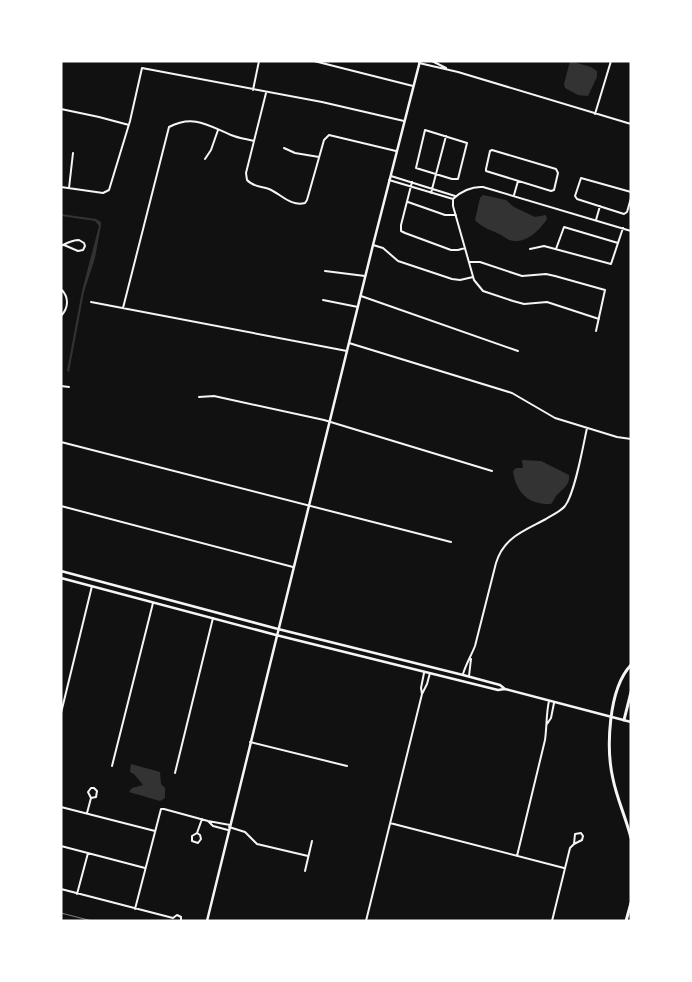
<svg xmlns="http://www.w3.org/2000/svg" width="692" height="982" viewBox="0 0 692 982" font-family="'Open Sans',sans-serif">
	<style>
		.water { fill: #333 }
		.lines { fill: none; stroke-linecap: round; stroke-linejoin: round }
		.service { stroke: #f5f5f5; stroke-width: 0.5 }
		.minor { stroke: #f5f5f5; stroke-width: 2 }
		.secondary { stroke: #f5f5f5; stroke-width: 2.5 }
		.motorway { stroke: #f5f5f5; stroke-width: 3 }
	</style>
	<rect width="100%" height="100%" fill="#111"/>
	<path class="water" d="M 570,61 L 591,67 L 597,71 L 597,77 L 588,96 L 578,95 L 565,88 L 564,84 Z
		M 483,195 L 506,200 L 514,207 L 535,217 L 546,215 L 547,219 C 539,231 525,245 509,240 C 505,238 502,235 499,234 C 491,230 481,227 475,220 L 480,198 Z
		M 61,214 L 96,219 L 101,222 L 101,225 L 95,258 L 84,292 L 69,372 L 67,371 L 82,291 L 99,226 L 95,221 L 61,216 Z
		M 522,460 L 541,461 L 569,475 C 570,484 565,487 559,493 C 555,496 554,501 551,504 C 529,505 516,493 513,471 L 516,468 L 523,468 Z
		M 131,764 L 160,772 L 161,784 L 165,788 L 165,798 L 160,801 L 129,792 L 132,788 L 143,785 L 134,774 L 130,772 Z"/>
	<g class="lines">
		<path class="service" d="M 61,913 L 92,921"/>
		<path class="minor" d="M 314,61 L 413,86
			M 432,61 L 446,68
			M 419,63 L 458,72 L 631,124
			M 253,90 L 259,61
			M 266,93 L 246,173 L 247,180 C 253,187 261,186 269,189 C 281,194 291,207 305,203 L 307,200 L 324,140 L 329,135 L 396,151
			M 61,109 L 99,117 L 129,125
			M 595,114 L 611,61
			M 425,130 L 467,143 L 458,179 L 452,179 L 416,168 Z
			M 284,148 L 295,153 L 319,157
			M 492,150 L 556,169 L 558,173 L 554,190 L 551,191 L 486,171 L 486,169 L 490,151 Z
			M 205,159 L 211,150 L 218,130
			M 391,176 L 455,196
			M 389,180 L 453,199
			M 412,182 L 401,225 L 401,231 L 405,233 L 451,250 L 458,250 L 465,248
			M 61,187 L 103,193 L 109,190 L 130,121 L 142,68 L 322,102 L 404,121
			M 69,188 L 73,153
			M 631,192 L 581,178 L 575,196 L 577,199 L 624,214 L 627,212 L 631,198
			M 431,193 L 446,136
			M 514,195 L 518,181
			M 453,199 L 453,206 L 474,280 L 483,291 L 513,301 L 524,304 L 547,302 L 599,319
			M 453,199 C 460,192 472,186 483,187 L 631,231
			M 408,202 L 445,215 L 456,215
			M 596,220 L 600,206
			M 373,245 L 383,248 L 398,261 L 452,279 L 460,280 L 473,277
			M 61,246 C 67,243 72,240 79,240 L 84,243 L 85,246 L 83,250 L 78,251 L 64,245
			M 530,249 L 544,246 L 611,264 L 623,228
			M 556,249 L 564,227 L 618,243
			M 469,262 L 480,262 L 522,276 L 546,274 L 555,276 L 605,290 L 596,331
			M 325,271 L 365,276
			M 61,289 C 69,297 69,307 61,316
			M 361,296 L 518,351
			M 631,298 L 631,311
			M 323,300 L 358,307
			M 91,302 L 347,351
			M 123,308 L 169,127 C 194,114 209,126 231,135 C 238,138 246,139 254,141
			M 349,343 L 512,393 L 555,418 L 617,437 L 631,439
			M 61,386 L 69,387
			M 199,397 L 214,396 L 324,420 L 492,471
			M 61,442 L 451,542
			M 61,506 L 293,567
			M 463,674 C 466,664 471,656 475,646 L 496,563 C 504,537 524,531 546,519 C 552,515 560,512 565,506 C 575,493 583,446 587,428
			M 469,676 L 471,659
			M 422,694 L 427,684 L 430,673
			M 61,713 L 92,586
			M 547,724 L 551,718 L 554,703
			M 250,742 L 347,766
			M 112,766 L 153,603
			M 175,773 L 213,618
			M 61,807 L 155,831
			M 87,813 L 91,798 L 96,797 L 97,791 L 94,788 L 91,788 L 88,792 L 91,798
			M 208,821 L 213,826 L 228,830
			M 390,823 L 564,868
			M 229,827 L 245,832 L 257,844 L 308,856
			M 197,833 L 200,835 L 201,839 L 198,843 L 192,841 L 192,836 L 197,833 L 202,819
			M 61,846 L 145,868
			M 517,856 L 545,740 C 547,726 546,714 549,701
			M 305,871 L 312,841
			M 61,889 L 173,918 L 177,915 L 181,917 L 181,921
			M 77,894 L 88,853
			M 135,909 L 161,809 L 164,809 L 208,821 L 230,825
			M 366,921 L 422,694 L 421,688 L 424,673
			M 552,921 L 570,848 L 574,844 L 582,840 L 583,836 L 581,833 L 575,834 L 574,844"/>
		<path class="secondary" d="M 61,571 L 278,629 L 463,675 L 500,685 L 505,689 L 631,722
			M 61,578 L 276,635 L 498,690 L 505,689
			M 207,921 L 373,245 L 420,61"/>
		<path class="motorway" d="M 631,665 C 608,689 606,749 613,779 C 617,799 626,818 631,838
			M 624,720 L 631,692
			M 626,921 L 631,903"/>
	</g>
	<rect width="692" height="982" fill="none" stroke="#ffffff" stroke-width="125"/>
</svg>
